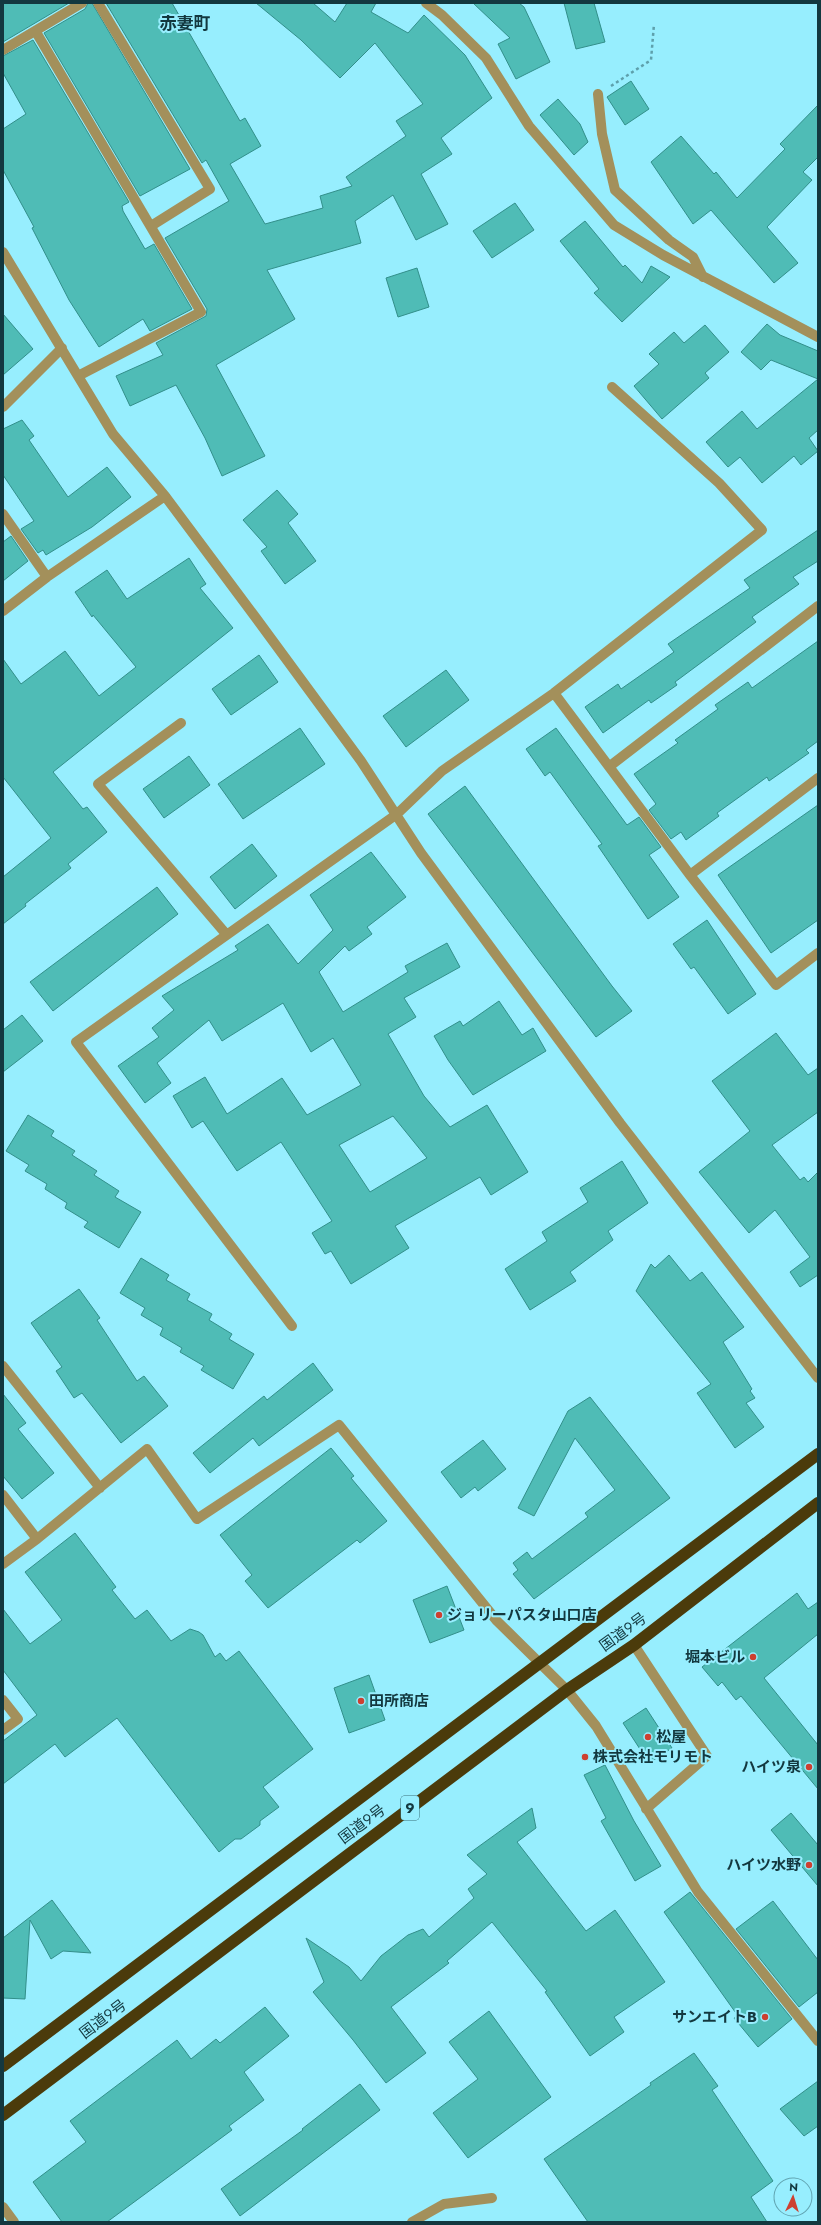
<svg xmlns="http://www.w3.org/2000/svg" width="821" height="2225" viewBox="0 0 821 2225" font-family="Jost,'Noto Sans JP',sans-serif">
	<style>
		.building { fill: #4fbcb6; stroke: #328f8a; fill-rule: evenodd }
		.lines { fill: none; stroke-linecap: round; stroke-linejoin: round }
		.path { stroke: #5ea0ac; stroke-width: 2.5; stroke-dasharray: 3 3; stroke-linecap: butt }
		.minor { stroke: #a3905b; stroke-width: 10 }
		.highway { stroke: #4b3b0b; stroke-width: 12 }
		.poi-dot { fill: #cd4030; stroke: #97eefe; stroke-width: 1.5 }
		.labels { text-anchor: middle; stroke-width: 4; stroke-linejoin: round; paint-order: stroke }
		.shield { fill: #97eefe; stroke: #3b6f78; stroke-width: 1 }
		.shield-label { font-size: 14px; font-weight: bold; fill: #13383f }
		.poi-label { font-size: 15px; font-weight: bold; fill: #13383f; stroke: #97eefe; text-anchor: start }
		.street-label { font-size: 15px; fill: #13383f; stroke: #97eefe }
		.quarter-label { font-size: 17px; font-weight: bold; fill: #13383f; stroke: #97eefe }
	</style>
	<rect width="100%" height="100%" fill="#97eefe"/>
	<path class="building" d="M 3,3 L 69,3 L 3,42 Z
		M 88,3 L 92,3 L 190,169 L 140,196 L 44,33 L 85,9 Z
		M 106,3 L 172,3 L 240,121 L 245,118 L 261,146 L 230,164 L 265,224 L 323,208 L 320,196 L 352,186 L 346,177 L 406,136 L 396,121 L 423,104 L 375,43 L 340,78 L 301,40 L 256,3 L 313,3 L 335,22 L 347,3 L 376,3 L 371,12 L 408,33 L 424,15 L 465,55 L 492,98 L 441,138 L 452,154 L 421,174 L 448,224 L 416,240 L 393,195 L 355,221 L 361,243 L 267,270 L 295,319 L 216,365 L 265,456 L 222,476 L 205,438 L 176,385 L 130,406 L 116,376 L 163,355 L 156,343 L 206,316 L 207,309 L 165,238 L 229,201 L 206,160 L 202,163 Z
		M 473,3 L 519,3 L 524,7 L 550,62 L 516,79 L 498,44 L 510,38 Z
		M 564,3 L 594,3 L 605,42 L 576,49 Z
		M 33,40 L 129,202 L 122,206 L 123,211 L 145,249 L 154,244 L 192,309 L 150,331 L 143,319 L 99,347 L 69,300 L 32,228 L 34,227 L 3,170 L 3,129 L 26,114 L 3,73 L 3,56 Z
		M 631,81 L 649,109 L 625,125 L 607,97 Z
		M 558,99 L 580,124 L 588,142 L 574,155 L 540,115 Z
		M 818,105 L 818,157 L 803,172 L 812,180 L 767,227 L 798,263 L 774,283 L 711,210 L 693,224 L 651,162 L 681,136 L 714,174 L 716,172 L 737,198 L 785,149 L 780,144 Z
		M 515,203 L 534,230 L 492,258 L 473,231 Z
		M 585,221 L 623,267 L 625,265 L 642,283 L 651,266 L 670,277 L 622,322 L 594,293 L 599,289 L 560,241 Z
		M 417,268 L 429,307 L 398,317 L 386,278 Z
		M 3,314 L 33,349 L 3,375 Z
		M 767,324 L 780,335 L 818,351 L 818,430 L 809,438 L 818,451 L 801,465 L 794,456 L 762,483 L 740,457 L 728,467 L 706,442 L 742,411 L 757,429 L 818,379 L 771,360 L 761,370 L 741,352 Z
		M 705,325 L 729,352 L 705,373 L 709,378 L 662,419 L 634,386 L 659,364 L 649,354 L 674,332 L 684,343 Z
		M 22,420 L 34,436 L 29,440 L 68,497 L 107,467 L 131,497 L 92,527 L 46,555 L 43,550 L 38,553 L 21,529 L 34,521 L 3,475 L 3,429 Z
		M 277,490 L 298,514 L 288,523 L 316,561 L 285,584 L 261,551 L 267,547 L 243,520 Z
		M 818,530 L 818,561 L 793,577 L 799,584 L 752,617 L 756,622 L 675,682 L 677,685 L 651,703 L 649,700 L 603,733 L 585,707 L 618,684 L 621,689 L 674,652 L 668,644 L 750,588 L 744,580 Z
		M 11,536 L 28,561 L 3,581 L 3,542 Z
		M 189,558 L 206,584 L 200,588 L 233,628 L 53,772 L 83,809 L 87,807 L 107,832 L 68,864 L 71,868 L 25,904 L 26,906 L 3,924 L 3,877 L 51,838 L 3,777 L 3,659 L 21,684 L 65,651 L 99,696 L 136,667 L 93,615 L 92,617 L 75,592 L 107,570 L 127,599 Z
		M 818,641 L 818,741 L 806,750 L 809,753 L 769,781 L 767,777 L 717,813 L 719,816 L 686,840 L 681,832 L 671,839 L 649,810 L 656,804 L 634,774 L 678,743 L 675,740 L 718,709 L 715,705 L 748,682 L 752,688 Z
		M 259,655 L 278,682 L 231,715 L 212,689 Z
		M 446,670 L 469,700 L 406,747 L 383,716 Z
		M 300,728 L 325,764 L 243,819 L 218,784 Z
		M 556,728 L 627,825 L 639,817 L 661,847 L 649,855 L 679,897 L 648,919 L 598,846 L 602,844 L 550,772 L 545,776 L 526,749 Z
		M 189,756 L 210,785 L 164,818 L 143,789 Z
		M 465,786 L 612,986 L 632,1011 L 596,1037 L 428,814 Z
		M 818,805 L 818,920 L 771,953 L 718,875 Z
		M 252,844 L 277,876 L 235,909 L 210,877 Z
		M 371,852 L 406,897 L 367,927 L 372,934 L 349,951 L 345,946 L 319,972 L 343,1012 L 408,972 L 405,966 L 447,943 L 460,967 L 404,998 L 416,1017 L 388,1034 L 424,1096 L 450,1127 L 487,1105 L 528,1172 L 491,1195 L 480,1177 L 395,1226 L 409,1248 L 351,1284 L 331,1251 L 325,1254 L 312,1233 L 332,1221 L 281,1142 L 237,1171 L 203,1121 L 192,1128 L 173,1096 L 205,1077 L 227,1114 L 282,1078 L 307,1115 L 361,1085 L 333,1038 L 311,1052 L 283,1003 L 222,1041 L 209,1020 L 157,1063 L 171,1083 L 145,1103 L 118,1066 L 159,1037 L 152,1028 L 174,1010 L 162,996 L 238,950 L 235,946 L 268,924 L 298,964 L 333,930 L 310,895 ZM 393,1116 L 427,1158 L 370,1192 L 339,1145 Z
		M 157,887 L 178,914 L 53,1011 L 30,982 Z
		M 707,920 L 756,994 L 728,1014 L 694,967 L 691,969 L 673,944 Z
		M 499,1001 L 522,1035 L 533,1028 L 546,1051 L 473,1095 L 448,1060 L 434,1036 L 460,1021 L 463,1026 Z
		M 22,1015 L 43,1041 L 3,1072 L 3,1030 Z
		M 776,1033 L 808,1075 L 818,1068 L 818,1112 L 772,1145 L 800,1180 L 804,1177 L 808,1182 L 818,1172 L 818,1275 L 800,1287 L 790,1272 L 810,1257 L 775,1210 L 749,1233 L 699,1172 L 750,1131 L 712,1081 Z
		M 28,1115 L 54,1131 L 51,1136 L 75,1151 L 72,1155 L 97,1171 L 94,1175 L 119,1191 L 115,1197 L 141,1212 L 119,1248 L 84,1227 L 88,1222 L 65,1208 L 67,1203 L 45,1189 L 47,1184 L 25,1171 L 29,1165 L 6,1151 Z
		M 622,1161 L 648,1203 L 608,1231 L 613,1240 L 570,1272 L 576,1281 L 530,1310 L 505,1269 L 547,1241 L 542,1232 L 588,1202 L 580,1188 Z
		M 669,1255 L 690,1281 L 702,1272 L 744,1327 L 723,1342 L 752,1389 L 750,1391 L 755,1398 L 746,1403 L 764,1427 L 735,1448 L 697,1393 L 711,1384 L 636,1291 L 651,1264 L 655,1268 Z
		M 141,1258 L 169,1275 L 166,1280 L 190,1294 L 187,1300 L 212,1314 L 209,1320 L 232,1334 L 229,1339 L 254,1354 L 233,1389 L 201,1370 L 204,1366 L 180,1352 L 182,1348 L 160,1335 L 163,1328 L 141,1315 L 145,1308 L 120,1293 Z
		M 79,1289 L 100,1318 L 97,1320 L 137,1381 L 144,1376 L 168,1406 L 121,1443 L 82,1393 L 74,1398 L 56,1371 L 62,1367 L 31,1323 Z
		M 313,1363 L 333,1390 L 259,1446 L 253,1438 L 210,1473 L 193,1453 L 264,1396 L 267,1400 Z
		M 3,1394 L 26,1423 L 18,1429 L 54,1473 L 22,1499 L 3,1476 Z
		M 590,1397 L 670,1498 L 534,1599 L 513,1574 L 518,1570 L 513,1563 L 527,1552 L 532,1559 L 588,1517 L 585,1513 L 615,1490 L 575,1438 L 534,1516 L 518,1508 L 568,1411 Z
		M 483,1440 L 506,1469 L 478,1491 L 475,1487 L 461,1498 L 441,1472 Z
		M 331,1448 L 354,1476 L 351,1478 L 387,1521 L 360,1543 L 357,1540 L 268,1608 L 245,1581 L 252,1575 L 220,1535 Z
		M 75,1533 L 116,1587 L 112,1590 L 135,1619 L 147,1610 L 171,1641 L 190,1629 L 199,1632 L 203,1635 L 215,1657 L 220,1653 L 226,1661 L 239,1651 L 313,1749 L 263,1787 L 279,1807 L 260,1821 L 260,1825 L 241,1839 L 235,1839 L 219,1852 L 117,1718 L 65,1757 L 55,1744 L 3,1784 L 3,1741 L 37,1715 L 3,1670 L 3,1609 L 30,1644 L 62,1620 L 25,1572 Z
		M 447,1586 L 464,1630 L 430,1643 L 413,1600 Z
		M 797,1593 L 808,1609 L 818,1602 L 818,1634 L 764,1678 L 818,1745 L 818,1789 L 741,1696 L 736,1700 L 722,1682 L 718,1686 L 702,1667 Z
		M 369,1675 L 385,1720 L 349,1733 L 334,1688 Z
		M 646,1708 L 672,1748 L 649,1763 L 623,1723 Z
		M 605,1765 L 634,1821 L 661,1866 L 635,1881 L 601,1821 L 606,1818 L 584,1775 Z
		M 532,1808 L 536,1828 L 517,1842 L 586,1931 L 615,1910 L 665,1982 L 614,2017 L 624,2032 L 590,2056 L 545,1992 L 547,1991 L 492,1922 L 447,1961 L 449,1963 L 391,2007 L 426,2053 L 386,2083 L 353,2040 L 313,1992 L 324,1982 L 306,1938 L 349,1967 L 361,1981 L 381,1956 L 394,1946 L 408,1935 L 423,1929 L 429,1937 L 474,1898 L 468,1889 L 487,1874 L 467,1855 Z
		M 791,1813 L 818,1845 L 818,1886 L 771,1830 Z
		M 690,1892 L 792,2019 L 758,2047 L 734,2018 L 738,2016 L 664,1912 Z
		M 52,1900 L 91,1953 L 63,1951 L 51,1959 L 30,1920 L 25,1999 L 3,1998 L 3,1938 Z
		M 773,1901 L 818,1960 L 818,1992 L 799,2007 L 736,1929 Z
		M 265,2007 L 289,2036 L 244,2072 L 264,2100 L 229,2126 L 232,2130 L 107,2222 L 62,2222 L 33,2182 L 86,2142 L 70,2121 L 177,2040 L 191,2059 L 216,2039 L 220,2043 Z
		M 489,2011 L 551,2097 L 468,2158 L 433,2113 L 478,2079 L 449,2042 Z
		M 694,2053 L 718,2086 L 712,2090 L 773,2181 L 751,2197 L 767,2222 L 588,2222 L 544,2159 L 651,2085 L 650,2083 Z
		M 818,2081 L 818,2126 L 804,2136 L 780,2109 Z
		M 360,2084 L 380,2110 L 240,2216 L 221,2189 L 303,2130 L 302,2129 Z"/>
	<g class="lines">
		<path class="path" d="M 611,86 L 651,60 L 654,24"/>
		<path class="minor" d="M 98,3 L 210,189 L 151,226
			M 426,3 L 442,15 L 486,58 L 529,126 L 614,225 L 663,255 L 818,337
			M 36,32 L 201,312 L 78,376
			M 3,50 L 82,3
			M 598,94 L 602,134 L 615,190 L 669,240 L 693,257 L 703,277
			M 3,252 L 113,434 L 165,496 L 256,618 L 361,761 L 421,853 L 620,1123 L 818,1378
			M 3,407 L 62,348
			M 3,514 L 47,577
			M 3,611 L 47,577 L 165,496
			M 554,693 L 690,875 L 776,985 L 818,953
			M 181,723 L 98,784 L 226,934
			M 610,766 L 818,606
			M 690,875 L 818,778
			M 292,1326 L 76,1042 L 397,814 L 442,771 L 554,693 L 762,530 L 719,483 L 612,387
			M 3,1366 L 100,1488
			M 3,1495 L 37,1539
			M 3,1564 L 37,1539 L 147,1449 L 197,1519 L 339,1425 L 497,1621 L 567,1690 L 596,1726 L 698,1892 L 818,2041
			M 634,1645 L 707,1756 L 646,1809
			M 3,1700 L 18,1719 L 3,1730
			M 3,2207 L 14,2222
			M 412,2222 L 444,2204 L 492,2198"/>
		<path class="highway" d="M 3,2066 L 818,1454
			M 3,2115 L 567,1690 L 634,1645 L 818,1503"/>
	</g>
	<g class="poi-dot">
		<circle cx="439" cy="1615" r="4"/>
		<circle cx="753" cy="1657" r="4"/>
		<circle cx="361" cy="1701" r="4"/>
		<circle cx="648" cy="1737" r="4"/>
		<circle cx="585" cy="1757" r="4"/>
		<circle cx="809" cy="1767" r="4"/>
		<circle cx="809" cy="1865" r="4"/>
		<circle cx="765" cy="2017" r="4"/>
	</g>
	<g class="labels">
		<rect class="shield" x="401" y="1796" width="18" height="24" rx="3"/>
		<g class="shield-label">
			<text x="410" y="1813">9</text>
		</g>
		<g class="poi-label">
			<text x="447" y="1620">ジョリーパスタ山口店</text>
			<text x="745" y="1662" text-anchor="end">堀本ビル</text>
			<text x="369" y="1706">田所商店</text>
			<text x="656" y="1742">松屋</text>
			<text x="593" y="1762">株式会社モリモト</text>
			<text x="801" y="1772" text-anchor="end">ハイツ泉</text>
			<text x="801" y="1870" text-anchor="end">ハイツ水野</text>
			<text x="757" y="2022" text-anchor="end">サンエイトB</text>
		</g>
		<g class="street-label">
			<text transform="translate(623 1632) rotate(-36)" y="5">国道9号</text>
			<text transform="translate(362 1824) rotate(-37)" y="5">国道9号</text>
			<text transform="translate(103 2019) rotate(-37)" y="5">国道9号</text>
		</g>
		<g class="quarter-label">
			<text x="185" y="29">赤妻町</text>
		</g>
	</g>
	<rect width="821" height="2225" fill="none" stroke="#13383f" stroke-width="8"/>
	<g transform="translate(793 2197) rotate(4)"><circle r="19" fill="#97eefe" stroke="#62a5b2"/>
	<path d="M0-3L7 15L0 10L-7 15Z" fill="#cd4030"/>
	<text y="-6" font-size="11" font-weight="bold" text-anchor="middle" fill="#13383f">N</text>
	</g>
</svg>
